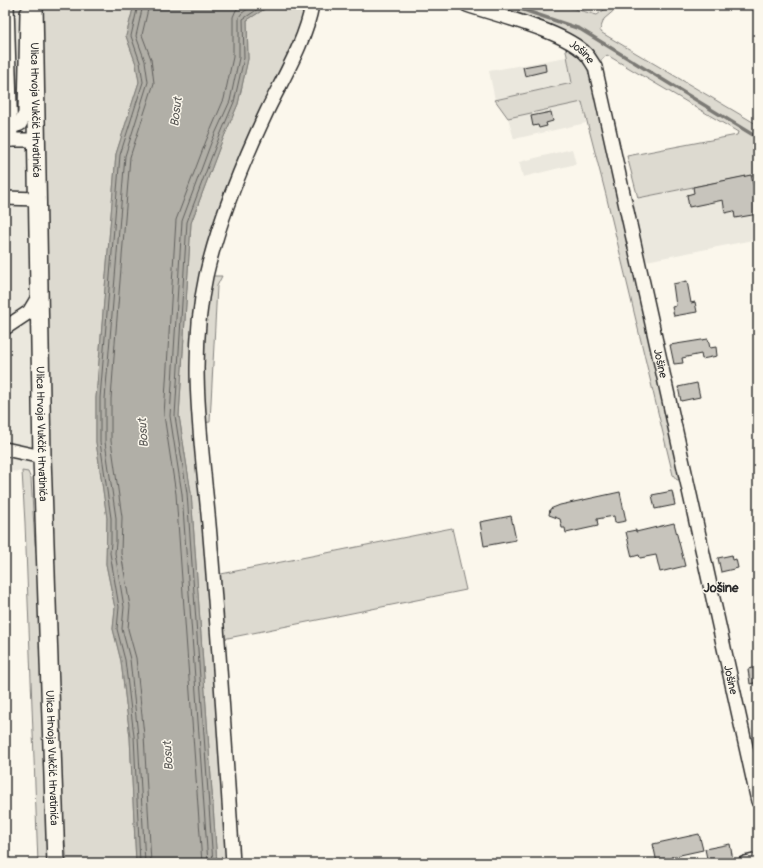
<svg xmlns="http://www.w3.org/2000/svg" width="763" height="868" viewBox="0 0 763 868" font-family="Pangolin,sans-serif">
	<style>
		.built { fill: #ebe8de }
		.green { fill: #dddad0; stroke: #84827e }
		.water { fill: #b1afa7; stroke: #7b7a75 }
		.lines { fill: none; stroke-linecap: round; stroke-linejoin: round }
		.shore { stroke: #61605d; stroke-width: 1 }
		.stream { stroke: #7b7a75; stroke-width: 3.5 }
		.building { fill: #c7c4bc; stroke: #2b2b2b }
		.minor-casing { stroke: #2b2b2b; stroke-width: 16 }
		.major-casing { stroke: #2b2b2b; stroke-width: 20 }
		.minor { stroke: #fbf7ec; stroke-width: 13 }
		.major { stroke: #fbf7ec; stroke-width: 17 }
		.labels { text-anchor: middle; stroke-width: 3; stroke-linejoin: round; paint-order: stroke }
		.street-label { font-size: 11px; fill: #2b2b2b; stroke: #fbf7ec }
		.water-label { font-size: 12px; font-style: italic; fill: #5a5956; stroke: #fbf7ec }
		.quarter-label { font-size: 13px; font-weight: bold; fill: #2b2b2b; stroke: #fbf7ec }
	</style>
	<rect width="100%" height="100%" fill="#fbf7ec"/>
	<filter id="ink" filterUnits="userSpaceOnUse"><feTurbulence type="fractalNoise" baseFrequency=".025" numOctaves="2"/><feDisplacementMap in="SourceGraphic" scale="8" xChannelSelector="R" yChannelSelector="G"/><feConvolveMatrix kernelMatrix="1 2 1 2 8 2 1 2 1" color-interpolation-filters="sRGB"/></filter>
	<g filter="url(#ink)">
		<path class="built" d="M 5,5 L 43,5 L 49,473 L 5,471 Z
			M 566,57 L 572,83 L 495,100 L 489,71 Z
			M 582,101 L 586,123 L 514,139 L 508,118 Z
			M 572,149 L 576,164 L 523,177 L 519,162 Z
			M 758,174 L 758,239 L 641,262 L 628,200 Z"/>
		<path class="green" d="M 43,5 L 134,5 L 126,36 L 136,64 L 139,82 L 116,154 L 96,398 L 96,442 L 107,518 L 106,564 L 115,608 L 113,629 L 121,661 L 130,737 L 136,863 L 67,863 L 63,820 L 49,473 Z
			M 271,5 L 307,5 L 301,27 L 234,173 L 194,342 L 229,863 L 217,863 L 191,493 L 179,416 L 191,223 L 220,146 L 238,104 L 248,59 L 247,20 Z
			M 484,5 L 560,5 L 597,15 L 611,5 L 615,5 L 617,8 L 604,19 L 600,30 L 602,33 L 758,125 L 758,174 L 638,198 L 627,156 L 737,135 L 738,132 L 607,55 L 598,63 Z
			M 565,45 L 570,47 L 590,67 L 680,479 L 677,480 L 673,475 L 606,195 L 582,102 L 508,118 L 495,100 L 572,83 Z
			M 210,276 L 222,276 L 217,286 L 210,422 L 202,423 L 200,373 Z
			M 22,471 L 28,472 L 31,479 L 35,544 L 38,561 L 49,863 L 38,863 L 25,523 Z
			M 452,528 L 466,590 L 223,639 L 216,575 Z"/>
		<path class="water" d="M 134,5 L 271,5 L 247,20 L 248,59 L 238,104 L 220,146 L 191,223 L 179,416 L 191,493 L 217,863 L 136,863 L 130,737 L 121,661 L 113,629 L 115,608 L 106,564 L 107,518 L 96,442 L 96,398 L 116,154 L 139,82 L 136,64 L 126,36 Z"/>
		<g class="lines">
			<path class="shore" d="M 138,5 L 131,36 L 140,62 L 143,82 L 120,155 L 100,398 L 100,442 L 111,518 L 111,542 L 110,553 L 119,607 L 117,629 L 125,660 L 134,736 L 140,863
				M 143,5 L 136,36 L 145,61 L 148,82 L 125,156 L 105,399 L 105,442 L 116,518 L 116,542 L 115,553 L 124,607 L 122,629 L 130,659 L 138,736 L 145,863
				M 149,5 L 142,35 L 151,59 L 154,83 L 130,157 L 115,343 L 111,399 L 111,441 L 122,517 L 121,553 L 130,606 L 128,629 L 136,658 L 144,735 L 151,863
				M 202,863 L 176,494 L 164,415 L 176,220 L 206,141 L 224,99 L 233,57 L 233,17 L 236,10 L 243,5
				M 208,863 L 182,494 L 170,416 L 182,221 L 211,143 L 230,101 L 239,58 L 239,17 L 242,13 L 254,5
				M 213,863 L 187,493 L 175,416 L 187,222 L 216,145 L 234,102 L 244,58 L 243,19 L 264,5"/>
			<path class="stream" d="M 509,5 L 580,29 L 758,138"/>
		</g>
		<path class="building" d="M 545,63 L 546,71 L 525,76 L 523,67 Z
			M 551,112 L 553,121 L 546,123 L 547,126 L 539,128 L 538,125 L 533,126 L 531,116 Z
			M 751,175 L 755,192 L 758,191 L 758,214 L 735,218 L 734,211 L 725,213 L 723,200 L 689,207 L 687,195 L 694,193 L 693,187 Z
			M 687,281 L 691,303 L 695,302 L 697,312 L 674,316 L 672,307 L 676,306 L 673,284 Z
			M 708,339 L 710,348 L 716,347 L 717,356 L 702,359 L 701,354 L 682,358 L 683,363 L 674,364 L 670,345 Z
			M 697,383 L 700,397 L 681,401 L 678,387 Z
			M 672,491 L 675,505 L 655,509 L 652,495 Z
			M 620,492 L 626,521 L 615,523 L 614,516 L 597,519 L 598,526 L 566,533 L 565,528 L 562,528 L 560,519 L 549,515 L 550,509 L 560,505 Z
			M 511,516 L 516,540 L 484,546 L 480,522 Z
			M 674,523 L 685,566 L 660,572 L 656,555 L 640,558 L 639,555 L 632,557 L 626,532 L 636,530 L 636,532 Z
			M 732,555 L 733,560 L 736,559 L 738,568 L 721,572 L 718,558 Z
			M 758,667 L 758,682 L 750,684 L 748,669 Z
			M 699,834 L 703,850 L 671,857 L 671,861 L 657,863 L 653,844 Z
			M 730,844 L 733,860 L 708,863 L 705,849 Z"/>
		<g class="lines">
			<g class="minor-casing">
				<g id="minor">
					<path d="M 7,5 L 11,140"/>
					<path id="s1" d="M 467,5 C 499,16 564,31 586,54 C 590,58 592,63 595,67 L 758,801"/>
					<path d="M 5,124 L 11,127 L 20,124 L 25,114 L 27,13"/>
					<path d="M 5,140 L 37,140"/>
					<path d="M 5,198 L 37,199"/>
					<path d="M 5,328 L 29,312 L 38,297"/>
					<path d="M 5,449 L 42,457"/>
					<path d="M 233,863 C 226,754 219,645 210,536 C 203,450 187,363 206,276 C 219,219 242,164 267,111 C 283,78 306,40 312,5"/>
					<path d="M 745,863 L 758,860"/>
				</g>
			</g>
			<g class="major-casing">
				<g id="major">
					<path id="s2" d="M 34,5 L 42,457 L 56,863"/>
				</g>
			</g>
			<use href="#minor" class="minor"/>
			<use href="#major" class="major"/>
		</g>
	</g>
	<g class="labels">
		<g class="street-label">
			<text dy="4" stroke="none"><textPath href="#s1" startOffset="125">Jošine</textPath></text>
			<text dy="4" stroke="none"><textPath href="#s2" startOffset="105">Ulica Hrvoja Vukčić Hrvatinića</textPath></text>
			<text dy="4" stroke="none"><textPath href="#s1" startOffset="449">Jošine</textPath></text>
			<text dy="4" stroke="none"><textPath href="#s2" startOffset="429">Ulica Hrvoja Vukčić Hrvatinića</textPath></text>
			<text dy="4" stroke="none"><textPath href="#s1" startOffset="773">Jošine</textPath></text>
			<text dy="4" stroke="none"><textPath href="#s2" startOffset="753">Ulica Hrvoja Vukčić Hrvatinića</textPath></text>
		</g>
		<g class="water-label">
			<text transform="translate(176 112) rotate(-83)" y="4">Bosut</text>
			<text transform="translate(143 433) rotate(-94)" y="4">Bosut</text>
			<text transform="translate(168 756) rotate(-94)" y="4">Bosut</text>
		</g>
		<g class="quarter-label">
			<text x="721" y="592">Jošine</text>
		</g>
	</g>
	<rect width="763" height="868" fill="none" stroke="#fbf7ec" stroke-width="20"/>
	<rect x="10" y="10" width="743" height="848" fill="none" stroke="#2b2b2b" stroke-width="1.5" filter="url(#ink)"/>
</svg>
